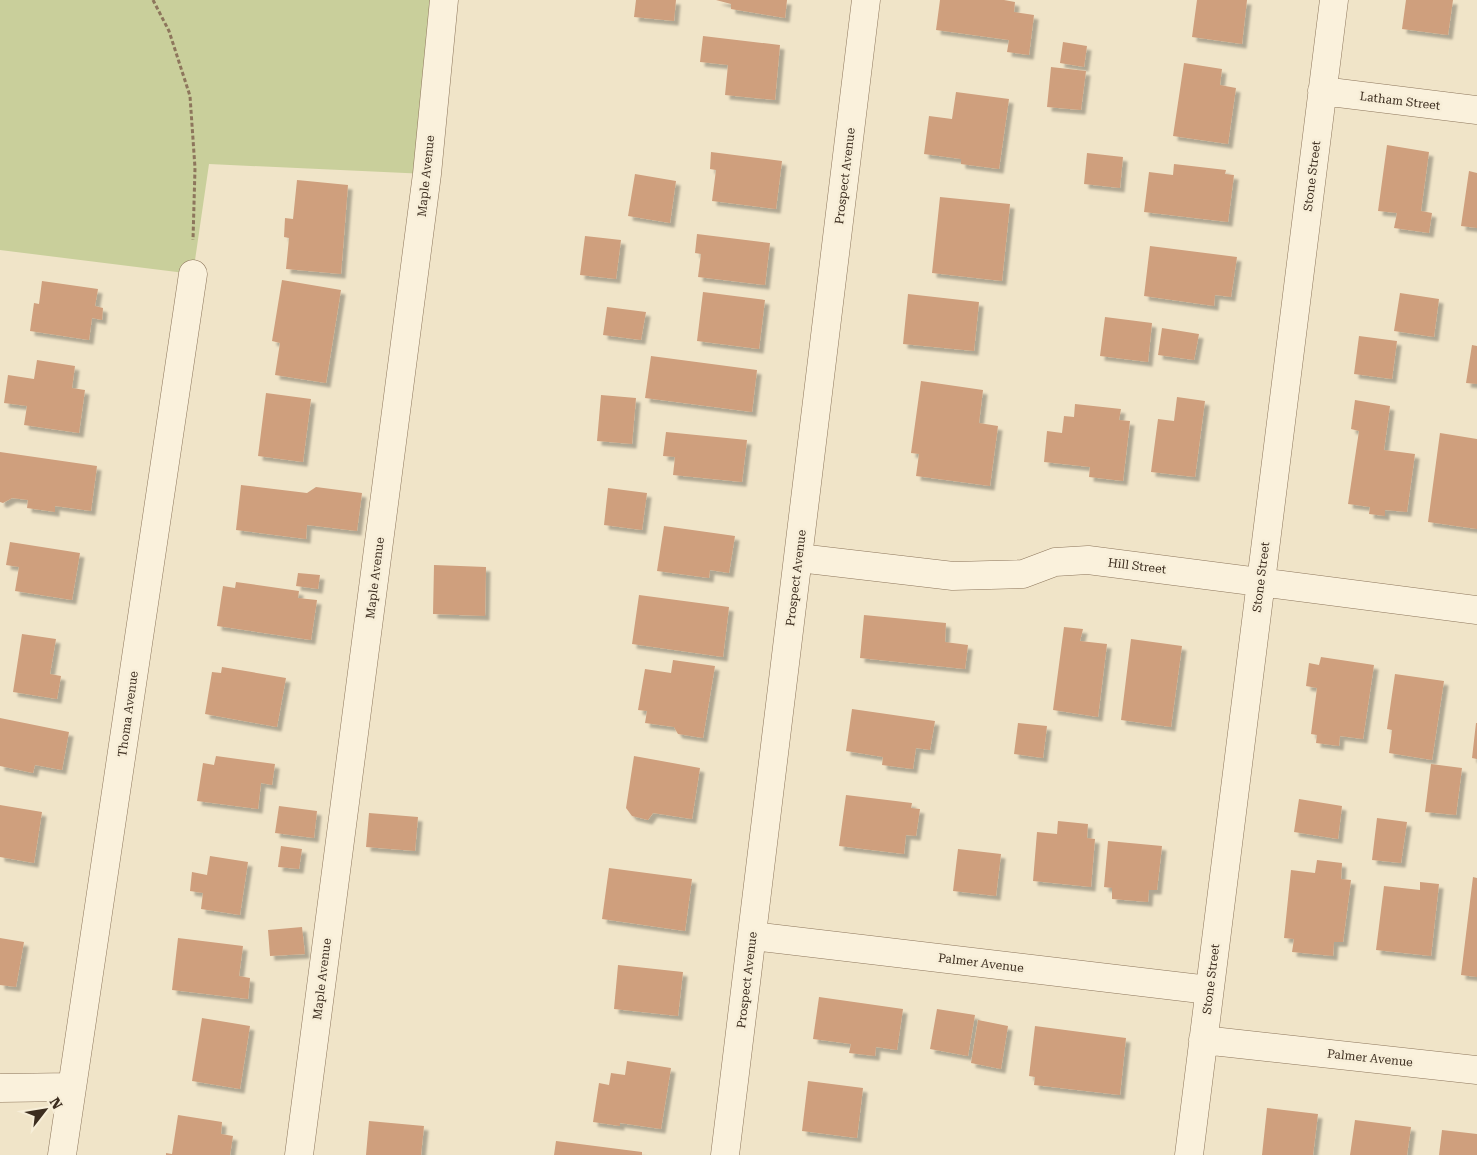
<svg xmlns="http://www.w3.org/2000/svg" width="1477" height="1155" viewBox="0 0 1477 1155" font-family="'Roboto Serif',serif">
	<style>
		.green { fill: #c9cf9b }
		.building { fill: #cf9f7d; filter: url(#shadow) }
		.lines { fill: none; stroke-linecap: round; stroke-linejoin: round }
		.minor-casing { stroke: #8d765c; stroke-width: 29 }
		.path { stroke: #8d765c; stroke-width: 3; stroke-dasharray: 4 2.5; stroke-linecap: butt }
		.minor { stroke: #faf1dc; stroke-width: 28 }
		.labels { text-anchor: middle; stroke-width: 5; stroke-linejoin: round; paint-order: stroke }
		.street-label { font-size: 12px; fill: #3d2e20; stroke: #f7eed8 }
	</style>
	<defs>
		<filter id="shadow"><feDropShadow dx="4.5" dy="4.5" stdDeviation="1" flood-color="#0004"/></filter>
	</defs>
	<rect width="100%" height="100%" fill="#f0e4c8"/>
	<path class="green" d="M 0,0 L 444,0 L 427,174 L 209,164 L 193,274 L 0,250 Z"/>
	<path class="building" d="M 636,0 L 676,0 L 674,21 L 634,17 Z
		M 716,0 L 787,0 L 785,18 L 731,9 L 731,4 Z
		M 940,0 L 1004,0 L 1015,2 L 1014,12 L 1034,15 L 1029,55 L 1007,52 L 1009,40 L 936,30 Z
		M 1197,0 L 1247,0 L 1242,44 L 1192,37 Z
		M 1406,0 L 1453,0 L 1448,35 L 1402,29 Z
		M 703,36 L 780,45 L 775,100 L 725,95 L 728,65 L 700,62 Z
		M 1063,42 L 1087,46 L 1084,67 L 1060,63 Z
		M 1184,63 L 1222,69 L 1220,85 L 1236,88 L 1228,144 L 1173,136 Z
		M 1051,67 L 1086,71 L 1081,110 L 1047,107 Z
		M 956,92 L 1009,99 L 999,169 L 961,164 L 961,159 L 924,154 L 929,116 L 952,119 Z
		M 1387,145 L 1429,152 L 1421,211 L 1432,213 L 1429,233 L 1394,228 L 1397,213 L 1378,211 Z
		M 711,152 L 782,161 L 776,209 L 712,201 L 716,170 L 710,169 Z
		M 1087,153 L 1123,157 L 1120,188 L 1084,184 Z
		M 1174,164 L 1226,170 L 1225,174 L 1234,175 L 1228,222 L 1144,212 L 1149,172 L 1173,175 Z
		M 1469,171 L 1477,173 L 1477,228 L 1461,226 Z
		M 635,174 L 676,181 L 670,223 L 628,216 Z
		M 297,180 L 348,185 L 341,274 L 286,269 L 289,238 L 284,237 L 285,218 L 293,219 Z
		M 940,197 L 1010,204 L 1002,281 L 932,273 Z
		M 697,234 L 770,243 L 765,285 L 698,277 L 701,254 L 695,253 Z
		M 585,236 L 621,240 L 616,279 L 580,275 Z
		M 1150,246 L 1237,257 L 1231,297 L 1215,295 L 1214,306 L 1144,296 Z
		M 282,280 L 341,290 L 326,383 L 275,375 L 280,343 L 272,341 Z
		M 42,281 L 98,289 L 95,306 L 103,308 L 102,320 L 92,318 L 89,340 L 30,331 L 34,303 L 39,304 Z
		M 703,292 L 765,300 L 759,349 L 697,341 Z
		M 1400,293 L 1439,299 L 1434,337 L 1394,331 Z
		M 908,294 L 979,302 L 974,351 L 903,344 Z
		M 607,307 L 646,312 L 641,340 L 603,335 Z
		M 1105,317 L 1152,323 L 1148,362 L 1100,356 Z
		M 1162,328 L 1199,334 L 1194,360 L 1158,355 Z
		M 1359,336 L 1397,341 L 1392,379 L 1354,374 Z
		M 1472,345 L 1477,346 L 1477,384 L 1466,383 Z
		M 651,356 L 757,370 L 752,412 L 645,398 Z
		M 37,360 L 75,366 L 72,388 L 85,390 L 79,433 L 24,425 L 27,406 L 4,403 L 8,375 L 34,379 Z
		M 921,381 L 983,390 L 979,423 L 998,426 L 990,486 L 916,476 L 919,454 L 911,453 Z
		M 266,393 L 311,399 L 303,462 L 258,456 Z
		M 601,395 L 636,398 L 632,444 L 597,441 Z
		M 1177,397 L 1205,401 L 1195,477 L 1151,472 L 1158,419 L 1174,421 Z
		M 1355,400 L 1390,406 L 1384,450 L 1415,454 L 1407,512 L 1385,510 L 1385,516 L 1369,514 L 1370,507 L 1348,504 L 1359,431 L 1351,429 Z
		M 1075,404 L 1121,409 L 1119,420 L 1130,421 L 1123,481 L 1089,477 L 1090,467 L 1044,462 L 1047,431 L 1062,433 L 1064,416 L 1074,417 Z
		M 666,432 L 747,440 L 742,482 L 673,475 L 675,457 L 663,456 Z
		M 1440,433 L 1477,439 L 1477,529 L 1428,522 Z
		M 0,452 L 97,466 L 91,511 L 55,506 L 55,512 L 27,508 L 28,500 L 12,498 L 3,503 L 0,502 Z
		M 241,485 L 307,493 L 316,487 L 362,493 L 357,531 L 307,525 L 306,539 L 236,530 Z
		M 608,488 L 647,493 L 642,530 L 604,525 Z
		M 664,526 L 735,536 L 729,573 L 710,570 L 709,578 L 657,571 Z
		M 10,542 L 80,553 L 72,600 L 15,591 L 19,567 L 6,565 Z
		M 434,565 L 486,567 L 485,616 L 433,614 Z
		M 298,573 L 320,575 L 318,589 L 296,586 Z
		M 236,582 L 299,591 L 298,598 L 317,600 L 311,640 L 217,626 L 223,586 L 235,588 Z
		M 639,595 L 729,607 L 723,657 L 632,644 Z
		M 864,615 L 946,623 L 945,642 L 968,645 L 965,669 L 860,658 Z
		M 1064,627 L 1083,629 L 1080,641 L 1107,644 L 1098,717 L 1053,710 Z
		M 22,634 L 56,639 L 50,674 L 61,676 L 57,699 L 13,692 Z
		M 1131,639 L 1182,646 L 1171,727 L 1121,720 Z
		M 1321,657 L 1374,665 L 1363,739 L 1340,736 L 1339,746 L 1316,743 L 1317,735 L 1311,734 L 1317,688 L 1306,686 L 1309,663 L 1319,665 Z
		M 673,660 L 715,666 L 703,738 L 678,734 L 674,727 L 645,723 L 647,711 L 638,710 L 645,669 L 671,673 Z
		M 222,667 L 286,678 L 277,727 L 205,714 L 212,672 L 221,673 Z
		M 1395,674 L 1444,681 L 1432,760 L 1389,753 L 1392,730 L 1387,729 Z
		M 852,709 L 935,721 L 930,750 L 916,748 L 913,769 L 882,765 L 883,757 L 846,751 Z
		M 0,718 L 69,732 L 62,770 L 35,765 L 33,773 L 0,766 Z
		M 1018,723 L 1047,726 L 1043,758 L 1014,754 Z
		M 1476,723 L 1477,723 L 1477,759 L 1472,758 Z
		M 216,756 L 275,764 L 272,785 L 261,783 L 258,809 L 197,801 L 203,763 L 214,765 Z
		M 634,756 L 700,768 L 692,819 L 653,813 L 648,820 L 632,816 L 626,808 Z
		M 1431,764 L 1462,768 L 1456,815 L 1425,812 Z
		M 846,795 L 912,803 L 911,808 L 920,809 L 916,836 L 906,835 L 904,854 L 839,846 Z
		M 1299,799 L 1342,806 L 1338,839 L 1294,832 Z
		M 0,805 L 42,812 L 34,863 L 0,857 Z
		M 279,806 L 317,811 L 314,838 L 275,833 Z
		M 369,813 L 418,817 L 415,851 L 366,847 Z
		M 1377,818 L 1407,822 L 1401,863 L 1372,860 Z
		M 1058,821 L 1088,824 L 1087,838 L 1095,839 L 1091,887 L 1033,881 L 1037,832 L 1057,834 Z
		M 1108,841 L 1162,846 L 1157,890 L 1149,890 L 1148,902 L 1112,899 L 1112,888 L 1104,887 Z
		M 281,846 L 302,849 L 299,869 L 278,867 Z
		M 958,849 L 1001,854 L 996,896 L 953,891 Z
		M 210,856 L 248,862 L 240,915 L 201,909 L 203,893 L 190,891 L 192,872 L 207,875 Z
		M 1317,860 L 1342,863 L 1341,879 L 1351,880 L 1343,942 L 1334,942 L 1333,956 L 1292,952 L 1294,939 L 1284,938 L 1291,870 L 1315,873 Z
		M 609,868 L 692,879 L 685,931 L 602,919 Z
		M 1473,877 L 1477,878 L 1477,977 L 1461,975 Z
		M 1420,882 L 1439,884 L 1431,956 L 1376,950 L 1384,886 L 1420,890 Z
		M 302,927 L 305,954 L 270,956 L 268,930 Z
		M 0,938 L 24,942 L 16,987 L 0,985 Z
		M 178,938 L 243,946 L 239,976 L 250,978 L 248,999 L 172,990 Z
		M 618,965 L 683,972 L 678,1016 L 614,1009 Z
		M 819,997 L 903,1009 L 897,1050 L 876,1047 L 875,1056 L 849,1053 L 851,1044 L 813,1039 Z
		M 937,1009 L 975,1015 L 968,1056 L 930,1049 Z
		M 202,1018 L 250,1026 L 240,1089 L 192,1081 Z
		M 978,1020 L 1008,1026 L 1001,1069 L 971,1063 Z
		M 1035,1026 L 1126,1038 L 1120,1095 L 1034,1085 L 1035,1077 L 1029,1076 Z
		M 627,1061 L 671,1068 L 661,1129 L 620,1123 L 620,1126 L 593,1122 L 599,1083 L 609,1085 L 611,1073 L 625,1075 Z
		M 808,1081 L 863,1088 L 857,1138 L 802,1131 Z
		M 1267,1108 L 1318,1114 L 1313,1155 L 1262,1155 Z
		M 178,1115 L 222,1122 L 221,1134 L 233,1136 L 230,1155 L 166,1155 L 166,1153 L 172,1154 Z
		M 1355,1120 L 1411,1127 L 1407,1155 L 1350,1155 Z
		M 369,1121 L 424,1126 L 421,1155 L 366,1155 Z
		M 1442,1130 L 1477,1134 L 1477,1155 L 1439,1155 Z
		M 556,1141 L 642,1152 L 642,1155 L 554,1155 Z"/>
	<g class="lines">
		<g class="minor-casing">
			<path id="minor" d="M 1322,91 L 1477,110
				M 799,558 L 953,576 L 1023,574 L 1055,562 L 1088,560 L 1477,610
				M 752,936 L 1209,990
				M 1203,1040 L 1477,1070
				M 0,1088 L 72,1087
				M 62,1155 L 193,274
				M 299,1155 L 427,174 L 444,0
				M 725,1155 L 866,0
				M 1189,1155 L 1334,0"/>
		</g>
		<path class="path" d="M 153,0 L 169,31 L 190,96 L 195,168 L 193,240"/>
		<use href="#minor" class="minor"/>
	</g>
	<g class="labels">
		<g class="street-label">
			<text transform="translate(1400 101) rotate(7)" y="4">Latham Street</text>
			<text transform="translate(426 176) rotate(-84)" y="4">Maple Avenue</text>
			<text transform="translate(845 176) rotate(-83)" y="4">Prospect Avenue</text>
			<text transform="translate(1312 176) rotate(-83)" y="4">Stone Street</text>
			<text transform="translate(1137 566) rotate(7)" y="4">Hill Street</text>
			<text transform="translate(1261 577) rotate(-83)" y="4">Stone Street</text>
			<text transform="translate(375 578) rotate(-83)" y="4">Maple Avenue</text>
			<text transform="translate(796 578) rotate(-83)" y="4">Prospect Avenue</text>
			<text transform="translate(128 714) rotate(-82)" y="4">Thoma Avenue</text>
			<text transform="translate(981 963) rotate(7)" y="4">Palmer Avenue</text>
			<text transform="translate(322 979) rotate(-83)" y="4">Maple Avenue</text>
			<text transform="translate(1211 979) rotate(-83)" y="4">Stone Street</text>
			<text transform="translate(747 980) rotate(-83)" y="4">Prospect Avenue</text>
			<text transform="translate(1370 1058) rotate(6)" y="4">Palmer Avenue</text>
		</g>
	</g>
	<g transform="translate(45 1110) rotate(59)" stroke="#f7eed8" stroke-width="4" paint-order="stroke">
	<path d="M0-4L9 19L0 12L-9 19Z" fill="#3d2e20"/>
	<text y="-8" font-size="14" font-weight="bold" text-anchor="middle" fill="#3d2e20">N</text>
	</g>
</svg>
